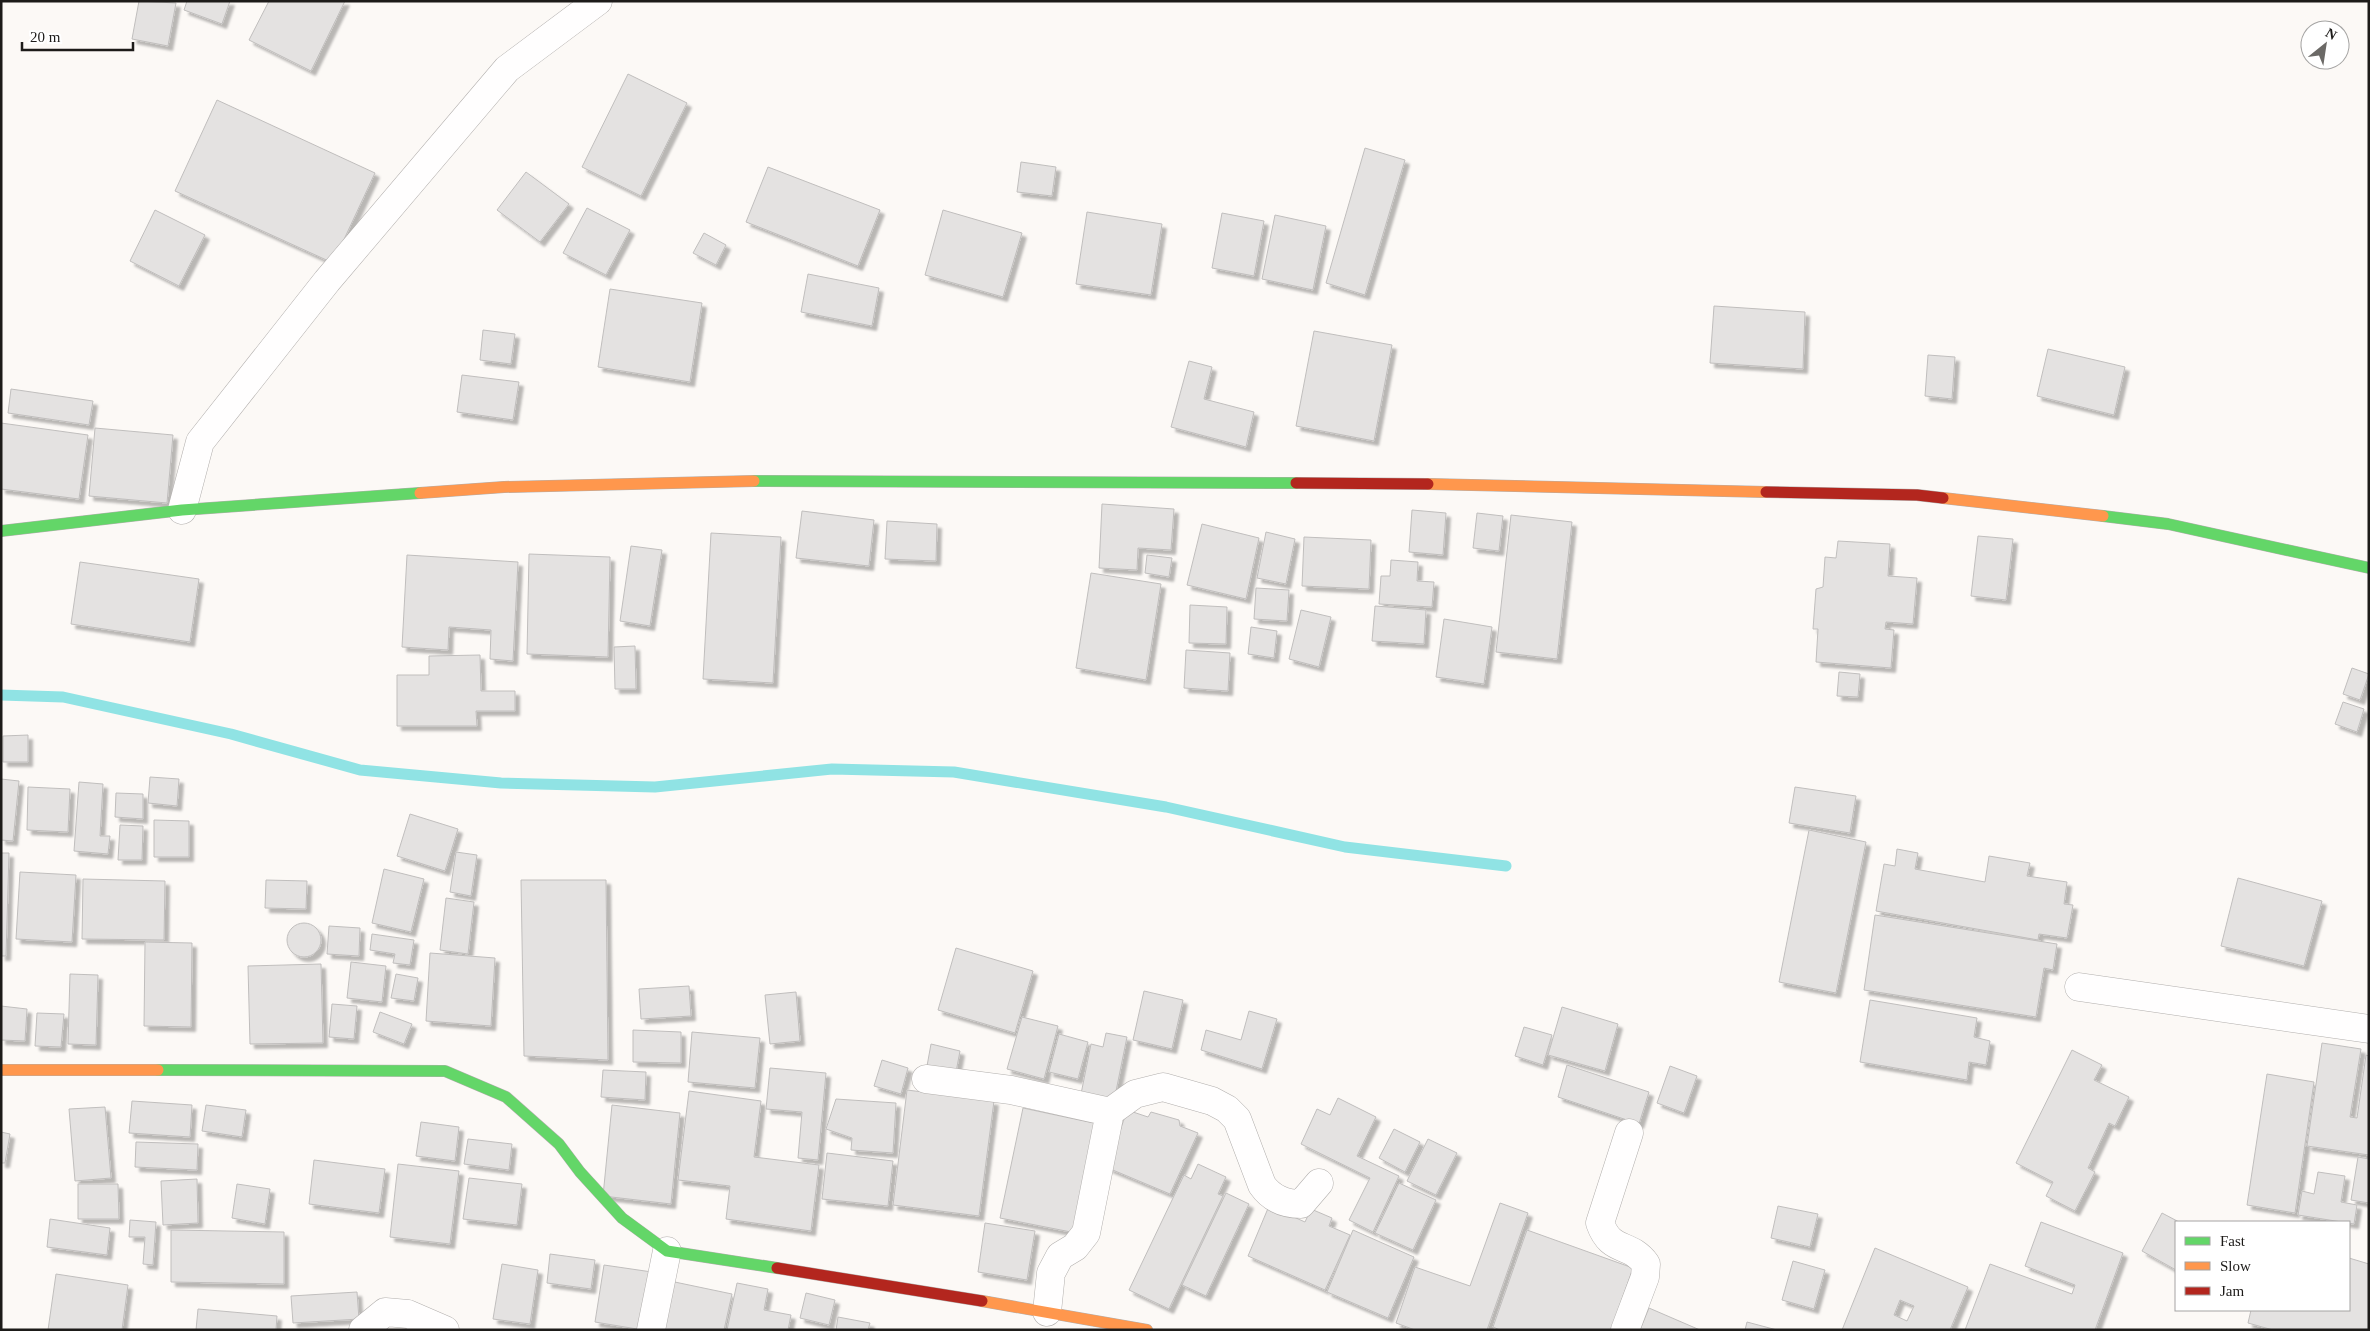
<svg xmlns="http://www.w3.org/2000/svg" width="2370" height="1331" viewBox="0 0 2370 1331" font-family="'Times New Roman',serif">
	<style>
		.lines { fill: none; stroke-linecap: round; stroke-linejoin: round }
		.stream { stroke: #90e3e4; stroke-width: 11 }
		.building { fill: #e4e2e1; stroke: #c0bebd; fill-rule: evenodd; filter: url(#shadow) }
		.street-casing { stroke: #b2afad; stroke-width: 29 }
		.fast-casing { stroke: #b2afad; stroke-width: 12 }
		.slow-casing { stroke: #b2afad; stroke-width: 12 }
		.jam-casing { stroke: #b2afad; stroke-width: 12 }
		.street { stroke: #fffefe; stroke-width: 28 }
		.fast { stroke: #63d668; stroke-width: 11 }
		.slow { stroke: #ff974d; stroke-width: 11 }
		.jam { stroke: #b3261e; stroke-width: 11 }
	</style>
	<defs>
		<filter id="shadow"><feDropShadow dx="4.5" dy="4.5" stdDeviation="1" flood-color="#0004"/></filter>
	</defs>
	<rect width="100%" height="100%" fill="#fcf9f6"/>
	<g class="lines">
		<path class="stream" d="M 1,695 L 63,697 L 231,734 L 360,770 L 501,783 L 655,787 L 832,769 L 954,772 L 1166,807 L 1345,847 L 1506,866"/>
	</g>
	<path class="building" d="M 139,1 L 176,3 L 168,46 L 132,39 Z
		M 187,1 L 230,1 L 222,24 L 184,10 Z
		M 269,1 L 345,1 L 311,71 L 249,40 Z
		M 628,74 L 687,103 L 641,196 L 582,167 Z
		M 217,100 L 375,173 L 333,263 L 175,191 Z
		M 1365,148 L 1405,160 L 1365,295 L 1326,283 Z
		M 1021,162 L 1056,167 L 1052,196 L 1017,192 Z
		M 768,167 L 880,210 L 858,266 L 746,222 Z
		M 526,172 L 569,204 L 540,242 L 497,210 Z
		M 587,208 L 630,230 L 606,275 L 563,253 Z
		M 155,210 L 205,235 L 179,286 L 130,261 Z
		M 943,210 L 1022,233 L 1003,297 L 925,275 Z
		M 1087,212 L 1162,224 L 1151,295 L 1076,284 Z
		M 1222,213 L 1264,221 L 1254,276 L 1212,268 Z
		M 1275,215 L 1326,226 L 1313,290 L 1262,279 Z
		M 704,233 L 726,245 L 716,265 L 693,253 Z
		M 808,274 L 879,288 L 872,326 L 801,312 Z
		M 610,289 L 702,303 L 690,382 L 598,367 Z
		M 1714,306 L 1805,312 L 1803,369 L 1710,363 Z
		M 483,330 L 515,334 L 511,364 L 480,360 Z
		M 1314,331 L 1392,345 L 1374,441 L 1296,426 Z
		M 2048,349 L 2125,367 L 2114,415 L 2037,396 Z
		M 1928,355 L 1955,357 L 1952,399 L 1925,396 Z
		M 1189,361 L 1212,367 L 1204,399 L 1254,412 L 1246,447 L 1171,427 Z
		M 462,375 L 519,382 L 513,420 L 457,412 Z
		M 11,389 L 93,401 L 89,425 L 8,413 Z
		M 1,423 L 88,435 L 79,499 L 1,489 Z
		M 95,428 L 173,435 L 167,503 L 89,496 Z
		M 1102,504 L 1174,509 L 1171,550 L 1138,548 L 1137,570 L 1099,568 Z
		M 1412,510 L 1446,513 L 1443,555 L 1409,552 Z
		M 802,511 L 874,520 L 869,566 L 796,558 Z
		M 1477,513 L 1503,516 L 1499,551 L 1473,548 Z
		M 1511,515 L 1572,522 L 1557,659 L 1496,652 Z
		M 887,521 L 937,524 L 936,561 L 885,559 Z
		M 1202,524 L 1259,538 L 1246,599 L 1187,585 Z
		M 1266,532 L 1295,539 L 1286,584 L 1257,578 Z
		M 711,533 L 781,537 L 773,683 L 703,679 Z
		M 1978,536 L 2013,539 L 2006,600 L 1971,596 Z
		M 1304,537 L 1371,540 L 1369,589 L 1302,586 Z
		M 1838,541 L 1890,544 L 1888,576 L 1917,578 L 1913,624 L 1886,622 L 1885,629 L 1894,630 L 1891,668 L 1816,662 L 1818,629 L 1813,629 L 1816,589 L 1823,587 L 1825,557 L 1836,558 Z
		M 631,546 L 662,550 L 650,626 L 620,621 Z
		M 529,554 L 610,557 L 608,657 L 527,654 Z
		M 407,555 L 518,562 L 513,661 L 490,659 L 491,630 L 449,627 L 448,650 L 402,647 Z
		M 1147,555 L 1172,558 L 1169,577 L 1145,573 Z
		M 1391,560 L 1418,562 L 1417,581 L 1434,582 L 1432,607 L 1379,604 L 1381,576 L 1390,576 Z
		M 80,562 L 199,579 L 190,642 L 71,624 Z
		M 1091,573 L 1161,584 L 1146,680 L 1076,668 Z
		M 1256,588 L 1289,590 L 1287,621 L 1254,619 Z
		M 1190,605 L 1227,607 L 1226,644 L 1189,643 Z
		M 1375,606 L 1426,610 L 1424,644 L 1372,641 Z
		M 1301,610 L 1331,617 L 1319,667 L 1289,659 Z
		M 1444,619 L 1492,627 L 1484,684 L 1436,677 Z
		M 1251,627 L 1277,631 L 1274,658 L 1248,654 Z
		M 635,646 L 636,689 L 615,689 L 614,647 Z
		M 1186,650 L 1230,653 L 1228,691 L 1184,688 Z
		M 480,655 L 481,691 L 515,691 L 515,711 L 476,711 L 477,726 L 397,726 L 397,675 L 429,675 L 429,656 Z
		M 2352,668 L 2369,674 L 2360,700 L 2343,694 Z
		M 1839,672 L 1860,674 L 1858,697 L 1837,696 Z
		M 2343,702 L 2364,709 L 2357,732 L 2335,724 Z
		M 28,735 L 28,762 L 3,762 L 3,736 Z
		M 150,777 L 179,779 L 177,806 L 148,803 Z
		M 1,779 L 19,781 L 13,841 L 1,840 Z
		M 79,782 L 103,784 L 100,836 L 110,836 L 108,854 L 74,851 Z
		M 28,787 L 70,789 L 68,832 L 27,830 Z
		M 1795,787 L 1856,796 L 1850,833 L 1789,823 Z
		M 116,793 L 143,794 L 143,819 L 115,817 Z
		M 410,814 L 458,829 L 445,871 L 397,856 Z
		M 154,820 L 189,821 L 189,857 L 154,857 Z
		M 120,825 L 143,826 L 142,860 L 118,860 Z
		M 1809,830 L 1866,842 L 1836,993 L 1779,982 Z
		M 1897,849 L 1918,853 L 1915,869 L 1985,882 L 1989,856 L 2030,863 L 2027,876 L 2067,882 L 2064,904 L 2073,905 L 2067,938 L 2039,934 L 2038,940 L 1876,911 L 1884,864 L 1895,866 Z
		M 456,852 L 477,855 L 471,896 L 450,892 Z
		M 1,853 L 9,853 L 6,956 L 1,956 Z
		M 384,869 L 424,879 L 411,932 L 372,923 Z
		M 20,872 L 76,875 L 72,942 L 16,939 Z
		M 2238,878 L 2322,901 L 2304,966 L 2221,946 Z
		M 83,879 L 165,881 L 164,940 L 82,939 Z
		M 266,880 L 307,881 L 306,909 L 265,908 Z
		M 521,880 L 606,880 L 608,1060 L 524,1056 Z
		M 446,898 L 474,902 L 468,954 L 440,950 Z
		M 1875,915 L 2057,944 L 2053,970 L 2044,968 L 2036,1017 L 1864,990 Z
		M287 940a17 17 0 1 1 34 0a17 17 0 1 1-34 0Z
		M 329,926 L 360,928 L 359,956 L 327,954 Z
		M 372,934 L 414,940 L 410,965 L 393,963 L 395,954 L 370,950 Z
		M 145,942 L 192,943 L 191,1027 L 144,1026 Z
		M 956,948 L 1033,971 L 1015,1033 L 938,1010 Z
		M 430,953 L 495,958 L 491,1026 L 426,1021 Z
		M 351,962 L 386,966 L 382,1002 L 347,998 Z
		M 321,964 L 323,1043 L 250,1044 L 248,966 Z
		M 70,974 L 98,975 L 96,1045 L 68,1044 Z
		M 396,974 L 418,978 L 414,1001 L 391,998 Z
		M 689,986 L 691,1016 L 641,1019 L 639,989 Z
		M 1144,991 L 1183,1000 L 1172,1049 L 1133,1040 Z
		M 796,992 L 800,1041 L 770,1044 L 765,995 Z
		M 1870,1000 L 1977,1018 L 1974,1037 L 1990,1041 L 1986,1065 L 1969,1062 L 1967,1080 L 1860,1062 Z
		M 332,1004 L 357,1006 L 354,1039 L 329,1037 Z
		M 1,1006 L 27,1009 L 25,1041 L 1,1040 Z
		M 1562,1007 L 1618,1024 L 1605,1071 L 1548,1055 Z
		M 1249,1011 L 1277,1019 L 1262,1069 L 1201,1050 L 1206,1030 L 1241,1040 Z
		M 380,1012 L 412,1024 L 404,1044 L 373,1032 Z
		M 37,1013 L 64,1014 L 61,1047 L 35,1046 Z
		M 1022,1017 L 1058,1026 L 1044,1079 L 1007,1069 Z
		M 1524,1027 L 1552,1035 L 1543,1065 L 1515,1056 Z
		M 633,1030 L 681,1032 L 681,1063 L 633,1062 Z
		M 692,1032 L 760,1038 L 755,1088 L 688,1082 Z
		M 1106,1033 L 1127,1037 L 1114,1101 L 1081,1094 L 1091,1044 L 1103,1047 Z
		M 1059,1034 L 1088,1042 L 1078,1079 L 1049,1072 Z
		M 2322,1043 L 2361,1049 L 2350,1117 L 2357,1118 L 2366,1055 L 2369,1056 L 2369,1155 L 2307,1146 Z
		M 931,1044 L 960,1051 L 956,1072 L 927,1066 Z
		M 2072,1050 L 2102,1065 L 2094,1080 L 2129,1097 L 2115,1126 L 2109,1123 L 2088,1168 L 2095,1172 L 2075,1211 L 2046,1196 L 2053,1182 L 2016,1163 Z
		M 882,1060 L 908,1068 L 901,1094 L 874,1086 Z
		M 1567,1065 L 1649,1092 L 1639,1124 L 1558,1097 Z
		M 1670,1066 L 1697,1076 L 1684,1113 L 1657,1103 Z
		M 770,1068 L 826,1073 L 818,1160 L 798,1158 L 802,1112 L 766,1109 Z
		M 603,1070 L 646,1072 L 645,1100 L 601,1097 Z
		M 2267,1074 L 2314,1082 L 2295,1213 L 2247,1205 Z
		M 907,1090 L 994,1101 L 979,1216 L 893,1205 Z
		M 689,1091 L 761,1101 L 754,1157 L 819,1165 L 811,1231 L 726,1219 L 730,1186 L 678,1180 Z
		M 1338,1098 L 1376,1117 L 1357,1156 L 1399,1176 L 1373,1232 L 1349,1220 L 1370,1178 L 1301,1144 L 1317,1109 L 1330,1115 Z
		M 836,1099 L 896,1103 L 893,1153 L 851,1150 L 852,1138 L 826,1129 Z
		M 132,1101 L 192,1105 L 190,1137 L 129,1133 Z
		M 206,1105 L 246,1110 L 242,1137 L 202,1131 Z
		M 612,1105 L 680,1113 L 671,1204 L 603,1196 Z
		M 105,1107 L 111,1178 L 75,1181 L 69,1109 Z
		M 1023,1108 L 1098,1124 L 1076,1233 L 1000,1218 Z
		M 1127,1110 L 1148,1117 L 1151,1112 L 1179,1120 L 1180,1126 L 1198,1133 L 1170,1194 L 1108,1168 Z
		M 421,1122 L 459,1127 L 455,1161 L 416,1156 Z
		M 1394,1129 L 1420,1142 L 1405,1172 L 1379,1158 Z
		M 1,1132 L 10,1134 L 5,1163 L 1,1163 Z
		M 468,1139 L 512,1144 L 509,1170 L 464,1164 Z
		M 1428,1139 L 1457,1153 L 1436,1195 L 1407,1181 Z
		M 136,1142 L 198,1144 L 197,1170 L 135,1167 Z
		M 827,1153 L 893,1161 L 888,1206 L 822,1199 Z
		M 2358,1157 L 2369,1159 L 2369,1203 L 2351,1200 Z
		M 314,1160 L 385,1169 L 379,1213 L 309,1204 Z
		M 398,1164 L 459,1171 L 450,1244 L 390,1237 Z
		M 1198,1164 L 1226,1177 L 1218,1194 L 1223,1196 L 1169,1309 L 1129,1290 L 1184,1175 L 1191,1179 Z
		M 2318,1172 L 2345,1176 L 2341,1202 L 2357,1205 L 2354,1224 L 2298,1215 L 2302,1191 L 2314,1194 Z
		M 469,1178 L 522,1184 L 517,1225 L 463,1219 Z
		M 197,1179 L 198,1223 L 163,1225 L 161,1181 Z
		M 1399,1183 L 1436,1200 L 1413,1250 L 1375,1233 Z
		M 78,1184 L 118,1184 L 119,1219 L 78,1219 Z
		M 237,1184 L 270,1189 L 265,1224 L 232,1218 Z
		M 1226,1193 L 1249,1204 L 1206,1296 L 1182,1285 Z
		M 1500,1203 L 1528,1213 L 1487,1330 L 1415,1330 L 1396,1323 L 1415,1267 L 1470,1286 Z
		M 1269,1206 L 1305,1222 L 1311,1209 L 1332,1218 L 1329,1226 L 1350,1235 L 1325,1290 L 1248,1256 Z
		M 1778,1206 L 1818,1214 L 1810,1247 L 1771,1238 Z
		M 2162,1213 L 2179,1222 L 2176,1222 L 2176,1270 L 2142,1251 Z
		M 50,1219 L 110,1228 L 107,1255 L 47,1247 Z
		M 130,1220 L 156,1222 L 153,1265 L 143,1264 L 145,1237 L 129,1237 Z
		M 2041,1222 L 2123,1253 L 2095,1330 L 1965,1330 L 1990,1264 L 2072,1294 L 2075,1285 L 2025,1266 Z
		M 985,1223 L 1035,1231 L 1027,1280 L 978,1272 Z
		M 171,1230 L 284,1232 L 284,1284 L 171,1282 Z
		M 1353,1230 L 1414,1257 L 1388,1318 L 1327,1292 Z
		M 1527,1230 L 1633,1268 L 1611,1330 L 1500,1330 L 1493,1327 Z
		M 1875,1248 L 1968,1287 L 1950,1330 L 1842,1330 ZM 1900,1300 L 1914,1306 L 1907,1321 L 1894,1315 Z
		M 550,1254 L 595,1260 L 591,1289 L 547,1283 Z
		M 2349,1258 L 2369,1264 L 2369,1330 L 2273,1330 L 2248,1323 L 2251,1310 L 2349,1310 Z
		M 1793,1261 L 1825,1270 L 1814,1309 L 1782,1300 Z
		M 502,1264 L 538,1270 L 530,1324 L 493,1319 Z
		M 604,1265 L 652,1272 L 643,1330 L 595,1322 Z
		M 56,1274 L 128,1285 L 122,1330 L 48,1330 Z
		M 670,1281 L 732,1294 L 724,1330 L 660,1330 Z
		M 737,1283 L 768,1289 L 764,1310 L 791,1315 L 788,1330 L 727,1330 Z
		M 357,1292 L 359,1319 L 293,1323 L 291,1296 Z
		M 806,1293 L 835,1300 L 829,1325 L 800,1318 Z
		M 1649,1308 L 1700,1330 L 1640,1330 Z
		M 198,1309 L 277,1316 L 276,1330 L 196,1330 Z
		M 838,1317 L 870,1323 L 868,1330 L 836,1330 Z
		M 1747,1322 L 1777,1330 L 1745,1330 Z"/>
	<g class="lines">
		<g class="street-casing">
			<path id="street" d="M 182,510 L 200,442 L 327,281 L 507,69 L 598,1
				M 2079,987 L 2369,1029
				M 926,1079 L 1011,1090 L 1110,1112 L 1086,1233 L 1075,1247 L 1060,1256 L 1051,1273 L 1047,1312
				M 1110,1112 L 1135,1094 L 1163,1087 L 1212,1101 L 1227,1109 L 1237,1119 L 1262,1185 C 1271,1198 1285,1204 1301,1204 L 1319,1183
				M 363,1330 L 385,1312 L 408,1314 L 445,1330
				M 651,1330 L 667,1251
				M 1625,1330 L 1645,1277 L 1646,1264 C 1629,1241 1611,1254 1600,1223 L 1629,1133"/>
		</g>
		<g class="fast-casing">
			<path id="fast" d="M 754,481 L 1296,483
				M 2103,516 L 2168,524 L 2369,568
				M 1,531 L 182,510 L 420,493
				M 158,1070 L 445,1071 L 506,1097 L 559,1144 L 580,1172 L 622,1218 L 667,1251 L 777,1268"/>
		</g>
		<g class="slow-casing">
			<path id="slow" d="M 1428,484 L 1766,492
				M 420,493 L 504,487 L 754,481
				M 1943,498 L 2103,516
				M 1,1070 L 158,1070
				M 982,1301 L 1147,1330"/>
		</g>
		<g class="jam-casing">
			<path id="jam" d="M 1296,483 L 1428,484
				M 1766,492 L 1917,495 L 1943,498
				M 777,1268 L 982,1301"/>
		</g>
		<use href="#street" class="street"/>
		<use href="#fast" class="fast"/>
		<use href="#slow" class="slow"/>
		<use href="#jam" class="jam"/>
	</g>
	<rect width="2370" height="1331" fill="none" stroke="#1d1b19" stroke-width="5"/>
	<rect x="2175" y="1221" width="175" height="90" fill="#ffffff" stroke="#a5a4a3"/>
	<rect x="2185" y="1237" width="25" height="8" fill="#63d668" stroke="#a5a4a3"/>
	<text x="2220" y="1246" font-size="15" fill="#1d1b19">Fast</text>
	<rect x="2185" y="1262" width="25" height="8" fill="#ff974d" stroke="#a5a4a3"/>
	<text x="2220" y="1271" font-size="15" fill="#1d1b19">Slow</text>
	<rect x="2185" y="1287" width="25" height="8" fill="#b3261e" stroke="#a5a4a3"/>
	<text x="2220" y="1296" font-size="15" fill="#1d1b19">Jam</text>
	<g transform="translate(2325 45) rotate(30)"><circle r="24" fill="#ffffff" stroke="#a5a4a3"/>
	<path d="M0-4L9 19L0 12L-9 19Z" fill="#6b6966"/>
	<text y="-8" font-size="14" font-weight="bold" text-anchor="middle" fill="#1d1b19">N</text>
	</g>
	<path d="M22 42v8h111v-8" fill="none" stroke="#1d1b19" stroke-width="2.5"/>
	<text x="30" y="42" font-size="15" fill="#1d1b19" stroke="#ffffff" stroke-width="4" paint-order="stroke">20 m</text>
</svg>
